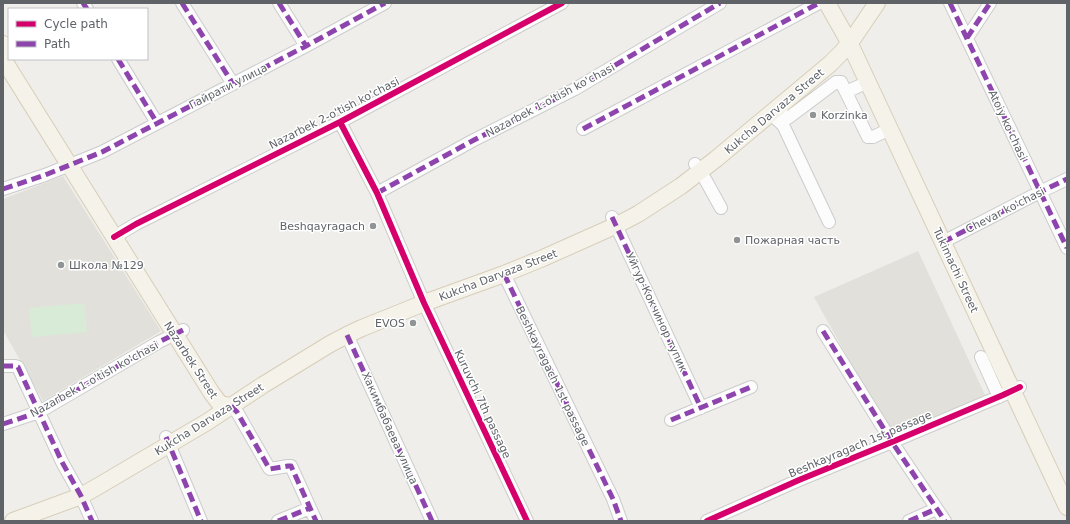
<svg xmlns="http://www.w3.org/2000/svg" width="1070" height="524" viewBox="0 0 1070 524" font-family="'DejaVu Sans',sans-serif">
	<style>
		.education { fill: #e2e0da }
		.green { fill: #d8ebd6 }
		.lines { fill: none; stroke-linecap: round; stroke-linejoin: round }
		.minor-casing { stroke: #cbcccc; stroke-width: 14 }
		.major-casing { stroke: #d7ceb8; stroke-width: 18 }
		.minor { stroke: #fdfcfc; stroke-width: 12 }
		.major { stroke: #f4f2e9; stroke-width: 16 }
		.quiet { stroke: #8e44ad; stroke-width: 5; stroke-dasharray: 10 5; stroke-linecap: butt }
		.cycleway-casing { stroke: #fff; stroke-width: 8 }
		.cycleway { stroke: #d6006c; stroke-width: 6 }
		.poi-dot { fill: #919496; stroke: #fff; stroke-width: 1.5 }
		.labels { text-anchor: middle; stroke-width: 3; stroke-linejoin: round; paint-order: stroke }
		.street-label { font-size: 11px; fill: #5f6368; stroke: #fff }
		.poi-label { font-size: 11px; fill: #5f6368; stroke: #fff; text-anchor: start }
	</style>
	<rect width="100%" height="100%" fill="#efeeea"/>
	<path class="education" d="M 63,176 L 161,331 L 43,401 L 3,330 L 3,199 Z
		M 918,251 L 986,397 L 890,433 L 814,297 Z"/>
	<path class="green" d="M 84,303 L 87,332 L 32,337 L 29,308 Z"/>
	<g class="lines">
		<g class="minor-casing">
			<path id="minor" d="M 83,3 L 87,9
				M 182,3 L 233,84
				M 279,3 L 306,46
				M 950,3 L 1067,248
				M 967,38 L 990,3
				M 118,59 L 157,123
				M 846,92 L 868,82
				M 777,108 L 785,117 L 788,118 L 836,82 L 841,82 L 868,137 L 873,137 L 890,129
				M 771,114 L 783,125 L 829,222
				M 340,122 L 377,193 L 424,303 L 527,521
				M 583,129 L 819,3
				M 695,164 L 705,179 L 721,208
				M 3,189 L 45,175 L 102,152 L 306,46 L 385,3
				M 377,193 L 474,140 L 575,89 L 720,3
				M 612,217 L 701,408
				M 114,237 L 136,224 L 340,122 L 562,3
				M 943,242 L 1040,192 L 1067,179
				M 504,274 L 613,499 L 621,521
				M 823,331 L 892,442 L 945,521
				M 347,335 L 432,521
				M 981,357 L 999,397
				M 3,366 L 15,366 L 18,367 L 62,462 L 81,496 L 92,521
				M 231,406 L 237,412 L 269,468 L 270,469 L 288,466 L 291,466 L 316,521
				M 671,420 L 751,387
				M 3,424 L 39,412 L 159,342 L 183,330
				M 166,437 L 201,521
				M 278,521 L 310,508
				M 707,521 L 799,480 L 892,442 L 1003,395 L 1020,387
				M 909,521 L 936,509"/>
		</g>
		<g class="major-casing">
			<path id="major" d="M 827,3 L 849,42 L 1067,507
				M 3,44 L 9,54
				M 3,59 L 211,392 L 220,404 L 231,406
				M 13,521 L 81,496 L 102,484 L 207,422 L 263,385 L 330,344 L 347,335 L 362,328 L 424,303 L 504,274 L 543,258 L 617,225 L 638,214 L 681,186 L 716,159 L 830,64 L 842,52 L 854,37 L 877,3"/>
		</g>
		<use href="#minor" class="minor"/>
		<use href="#major" class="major"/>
		<path class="quiet" d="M 83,3 L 87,9
			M 182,3 L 233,84
			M 279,3 L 306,46
			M 950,3 L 1067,248
			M 967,38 L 990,3
			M 118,59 L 157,123
			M 583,129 L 819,3
			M 3,189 L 45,175 L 102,152 L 306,46 L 385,3
			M 377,193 L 474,140 L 575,89 L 720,3
			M 612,217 L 701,408
			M 943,242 L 1040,192 L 1067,179
			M 504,274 L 613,499 L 621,521
			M 823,331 L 892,442 L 945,521
			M 347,335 L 432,521
			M 3,366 L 15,366 L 18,367 L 62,462 L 81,496 L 92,521
			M 231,406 L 237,412 L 269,468 L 270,469 L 288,466 L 291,466 L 316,521
			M 671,420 L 751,387
			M 3,424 L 39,412 L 159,342 L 183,330
			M 166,437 L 201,521
			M 278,521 L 310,508
			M 909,521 L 936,509"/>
		<g class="cycleway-casing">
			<path id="cycleway" d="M 340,122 L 377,193 L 424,303 L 527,521
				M 114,237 L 136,224 L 340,122 L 562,3
				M 707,521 L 799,480 L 892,442 L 1003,395 L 1020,387"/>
		</g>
		<use href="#cycleway" class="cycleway"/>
	</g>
	<g class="poi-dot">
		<circle cx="813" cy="115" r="4"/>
		<circle cx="373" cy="226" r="4"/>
		<circle cx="737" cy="240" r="4"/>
		<circle cx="61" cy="265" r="4"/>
		<circle cx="413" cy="323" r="4"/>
	</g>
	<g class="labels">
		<g class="street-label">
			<text transform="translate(228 86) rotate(-27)" y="4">Гайрати улица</text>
			<text transform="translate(550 100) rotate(-28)" y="4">Nazarbek 1-o'tish ko'chasi</text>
			<text transform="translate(774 111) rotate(-40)" y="4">Kukcha Darvaza Street</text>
			<text transform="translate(334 113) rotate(-27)" y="4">Nazarbek 2-o'tish ko'chasi</text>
			<text transform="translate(1008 125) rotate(65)" y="4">Atoiy koʻchasi</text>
			<text transform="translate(1005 210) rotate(-27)" y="4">Chevar ko'chasi</text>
			<text transform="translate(956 270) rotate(65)" y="4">Tukimachi Street</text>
			<text transform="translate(498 275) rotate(-21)" y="4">Kukcha Darvaza Street</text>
			<text transform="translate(657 312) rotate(65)" y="4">Уйгур-Кокчинор тупик</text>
			<text transform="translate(191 360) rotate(57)" y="4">Nazarbek Street</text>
			<text transform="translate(553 376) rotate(64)" y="4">Beshkayragach 1st passage</text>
			<text transform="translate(94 379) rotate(-29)" y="4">Nazarbek 1-o'tish ko'chasi</text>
			<text transform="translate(483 404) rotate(65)" y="4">Kuruvchi 7th passage</text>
			<text transform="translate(209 419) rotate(-32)" y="4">Kukcha Darvaza Street</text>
			<text transform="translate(390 428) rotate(66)" y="4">Хакимбабаева улица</text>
			<text transform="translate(860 444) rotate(-23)" y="4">Beshkayragach 1st passage</text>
		</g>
		<g class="poi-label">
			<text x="821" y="119">Korzinka</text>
			<text x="365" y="230" text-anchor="end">Beshqayragach</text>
			<text x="745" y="244">Пожарная часть</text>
			<text x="69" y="269">Школа №129</text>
			<text x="405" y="327" text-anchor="end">EVOS</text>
		</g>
	</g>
	<rect width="1070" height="524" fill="none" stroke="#5f6368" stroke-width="8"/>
	<rect x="8" y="8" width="140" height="52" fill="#ffffff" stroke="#bfc1c3"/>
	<rect x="16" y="21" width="20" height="6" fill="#d6006c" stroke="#bfc1c3"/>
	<text x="44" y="28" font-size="12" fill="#5f6368">Cycle path</text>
	<rect x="16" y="41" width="20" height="6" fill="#8e44ad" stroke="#bfc1c3"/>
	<text x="44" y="48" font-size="12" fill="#5f6368">Path</text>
</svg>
